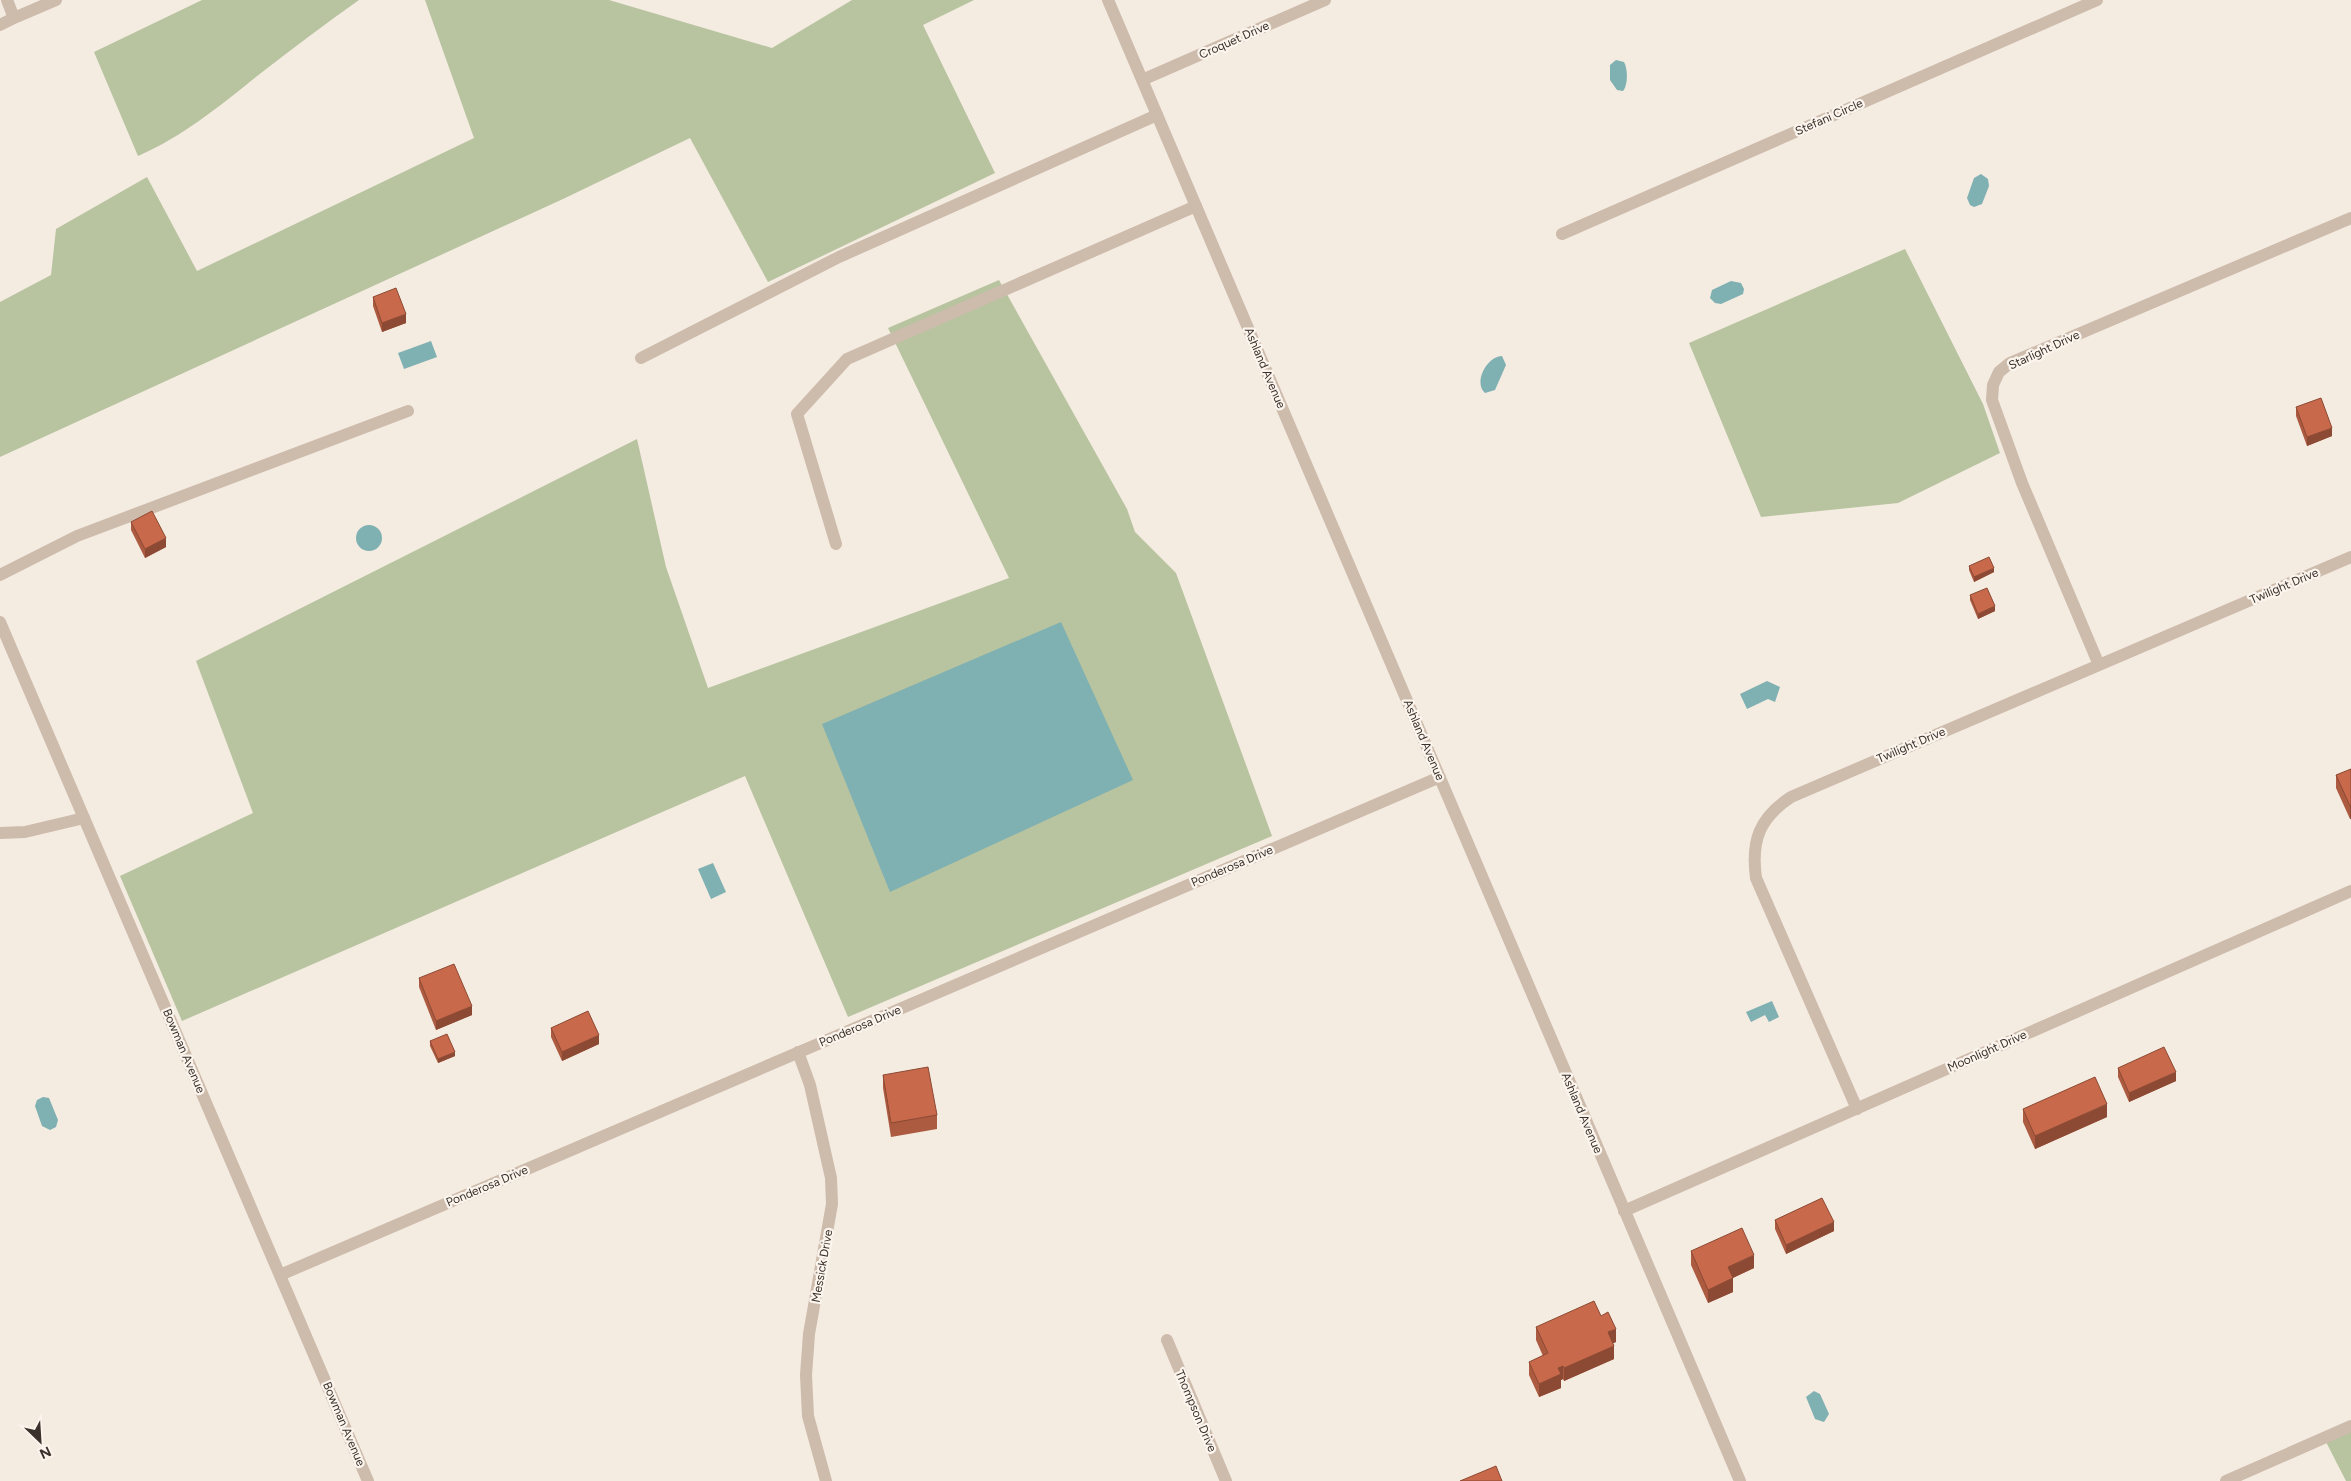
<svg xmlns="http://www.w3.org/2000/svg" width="2351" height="1481" viewBox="0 0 2351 1481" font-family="Figtree,sans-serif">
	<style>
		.green { fill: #b8c4a0 }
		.water { fill: #7fb0b2 }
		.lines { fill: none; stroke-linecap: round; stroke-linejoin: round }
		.service { stroke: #cdbbac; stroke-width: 12 }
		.minor { stroke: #cdbbac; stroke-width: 12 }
		.tertiary { stroke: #cdbbac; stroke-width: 12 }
		.wall { fill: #ac5a40 }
		.shaded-wall { fill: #8c4a34 }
		.building { fill: #c8694b; stroke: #8c4a34 }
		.labels { text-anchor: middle; stroke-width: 4.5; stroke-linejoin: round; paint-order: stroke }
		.street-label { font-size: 12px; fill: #3b302b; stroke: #fbf5ee }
	</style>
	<rect width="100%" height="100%" fill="#f4ebe1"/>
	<path class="green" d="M 202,0 L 359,0 C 325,24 293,48 261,73 C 222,104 184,136 138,156 L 94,52 Z
		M 425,0 L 609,0 L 772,48 L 852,0 L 974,0 L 923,25 L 995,173 L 768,282 L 690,138 L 563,199 L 0,457 L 0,302 L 51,275 L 56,229 L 147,177 L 197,271 L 474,138 Z
		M 1905,249 L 1983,404 L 2000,453 L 1898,503 L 1761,517 L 1689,343 Z
		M 999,280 L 1127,509 L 1135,532 L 1176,573 L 1272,836 L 848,1017 L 745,776 L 182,1021 L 120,876 L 253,813 L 196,661 L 637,439 L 666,567 L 708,688 L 1009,578 L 888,328 Z
		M 2351,1426 L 2351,1481 L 2346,1481 L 2324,1438 Z"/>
	<path class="water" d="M 1616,60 L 1624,62 C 1628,69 1628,85 1623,91 L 1617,90 L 1610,80 L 1610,65 Z
		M 1981,174 L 1988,179 L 1989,186 L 1982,204 L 1974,207 L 1970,205 L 1967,198 L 1974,178 Z
		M 1731,281 L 1741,283 L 1744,289 L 1743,294 L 1721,304 L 1715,303 L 1710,298 L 1712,290 Z
		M 431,341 L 437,357 L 404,369 L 398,353 Z
		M 1502,356 L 1506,365 L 1495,390 L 1485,393 C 1473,383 1487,356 1502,356 Z
		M356 538a13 13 0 1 1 26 0a13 13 0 1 1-26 0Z
		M 1061,622 L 1133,780 L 890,892 L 822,724 Z
		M 1767,681 L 1780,687 L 1775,702 L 1768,699 L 1747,709 L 1740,694 Z
		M 713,863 L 726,892 L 711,899 L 698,869 Z
		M 1772,1001 L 1779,1017 L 1769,1022 L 1765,1015 L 1751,1022 L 1746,1012 Z
		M 43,1097 L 49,1098 L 58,1120 L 56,1127 L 50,1130 L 42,1126 L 35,1106 L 37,1100 Z
		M 1814,1391 L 1820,1394 L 1829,1414 L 1824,1422 L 1815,1419 L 1806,1397 Z"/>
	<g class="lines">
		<path class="service" d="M 14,18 L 56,0
			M 0,25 L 14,18 L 7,0
			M 641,358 L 839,257 L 1157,115
			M 836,544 L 797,414 L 847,359 L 1196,206
			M 0,575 L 77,536 L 408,411
			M 0,833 L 25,832 L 84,818"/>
		<path class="minor" d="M 1108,0 L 1740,1481
			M 1142,80 L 1325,0
			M 1562,234 L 2097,0
			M 0,622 L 368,1481
			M 2099,665 L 2022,483 L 1992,400 L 1993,385 L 1999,372 L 2010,363 L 2351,218
			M 798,1052 L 810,1085 L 831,1178 L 832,1204 L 809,1334 L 806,1375 L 808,1416 L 826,1481
			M 1857,1109 L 1756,878 C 1751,841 1759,818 1791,797 L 2351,557
			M 1624,1211 L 2351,891
			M 280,1275 L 1440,777
			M 1167,1340 L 1226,1481"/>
		<path class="tertiary" d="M 2226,1481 L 2351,1426"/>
	</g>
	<path class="wall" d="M 373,297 L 406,323 L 382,332 L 373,306 Z
		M 2296,407 L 2332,436 L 2307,446 L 2296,416 Z
		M 131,522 L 166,547 L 145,558 L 131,530 Z
		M 1969,566 L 1994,572 L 1974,582 L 1969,570 Z
		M 1970,595 L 1995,611 L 1978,619 L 1970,600 Z
		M 2351,769 L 2350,819 L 2336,788 L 2336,775 Z
		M 419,978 L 472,1015 L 436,1030 L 419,987 Z
		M 551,1028 L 599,1044 L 562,1061 L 551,1037 Z
		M 430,1041 L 455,1056 L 438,1063 L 430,1046 Z
		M 2118,1068 L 2176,1081 L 2129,1102 L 2118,1077 Z
		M 883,1075 L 937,1115 L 937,1129 L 891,1137 L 883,1088 Z
		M 2023,1109 L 2107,1117 L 2035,1149 L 2023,1122 Z
		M 1775,1220 L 1834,1231 L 1786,1254 L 1775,1229 Z
		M 1691,1251 L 1754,1268 L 1733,1278 L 1733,1292 L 1708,1303 L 1691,1265 Z
		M 1601,1316 L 1616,1342 L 1613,1343 L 1614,1359 L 1564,1381 L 1563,1379 L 1561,1380 L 1561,1388 L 1539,1397 L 1529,1375 L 1529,1362 L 1543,1356 L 1536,1340 L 1536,1327 Z"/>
	<path class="shaded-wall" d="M 406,314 L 406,323 L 382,332 L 382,323 Z
		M 2332,428 L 2332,436 L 2307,446 L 2307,437 Z
		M 166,538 L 166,547 L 145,558 L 145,549 Z
		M 1994,568 L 1994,572 L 1974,582 L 1974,577 Z
		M 1995,606 L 1995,611 L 1978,619 L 1978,614 Z
		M 2350,806 L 2351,806 L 2351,819 L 2350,819 Z
		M 472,1006 L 472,1015 L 436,1030 L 436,1021 Z
		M 599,1035 L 599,1044 L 562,1061 L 562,1052 Z
		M 455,1052 L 455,1056 L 438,1063 L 438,1059 Z
		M 2176,1072 L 2176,1081 L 2129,1102 L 2129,1093 Z
		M 2107,1104 L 2107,1117 L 2035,1149 L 2035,1136 Z
		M 1834,1222 L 1834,1231 L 1786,1254 L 1786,1245 Z
		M 1754,1255 L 1754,1268 L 1728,1280 L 1728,1267 Z
		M 1733,1278 L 1733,1292 L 1708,1303 L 1708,1290 Z
		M 1616,1329 L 1616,1342 L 1608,1345 L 1608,1332 Z
		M 1614,1346 L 1614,1359 L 1564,1381 L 1564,1368 Z
		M 1563,1366 L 1563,1379 L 1561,1380 L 1561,1388 L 1539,1397 L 1539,1384 L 1558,1368 Z"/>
	<path class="building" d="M 396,288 L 406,314 L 382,323 L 373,297 Z
		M 2321,398 L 2332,428 L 2307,437 L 2296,407 Z
		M 152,511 L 166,538 L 145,549 L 131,522 Z
		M 1989,557 L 1994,568 L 1974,577 L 1969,566 Z
		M 1987,588 L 1995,606 L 1978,614 L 1970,595 Z
		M 2351,769 L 2351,806 L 2350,806 L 2336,775 Z
		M 454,964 L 472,1006 L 436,1021 L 419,978 Z
		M 588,1011 L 599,1035 L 562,1052 L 551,1028 Z
		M 447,1034 L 455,1052 L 438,1059 L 430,1041 Z
		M 2164,1047 L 2176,1072 L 2129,1093 L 2118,1068 Z
		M 928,1067 L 937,1115 L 891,1123 L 883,1075 Z
		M 2095,1077 L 2107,1104 L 2035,1136 L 2023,1109 Z
		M 1822,1198 L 1834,1222 L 1786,1245 L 1775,1220 Z
		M 1742,1228 L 1754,1255 L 1728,1267 L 1733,1278 L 1708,1290 L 1691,1251 Z
		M 1594,1301 L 1601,1316 L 1608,1312 L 1616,1329 L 1608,1332 L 1614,1346 L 1564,1368 L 1563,1366 L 1558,1368 L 1561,1374 L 1539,1384 L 1529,1362 L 1548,1353 L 1536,1327 Z
		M 1496,1466 L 1502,1481 L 1460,1481 Z"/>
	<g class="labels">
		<g class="street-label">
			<text transform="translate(1234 40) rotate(-24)" y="4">Croquet Drive</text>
			<text transform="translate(1829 117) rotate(-24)" y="4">Stefani Circle</text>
			<text transform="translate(2044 350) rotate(-25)" y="4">Starlight Drive</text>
			<text transform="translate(1265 368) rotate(67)" y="4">Ashland Avenue</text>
			<text transform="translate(2284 586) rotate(-23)" y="4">Twilight Drive</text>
			<text transform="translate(1424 740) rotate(67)" y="4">Ashland Avenue</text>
			<text transform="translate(1911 745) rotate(-23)" y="4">Twilight Drive</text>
			<text transform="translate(1232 866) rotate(-23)" y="4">Ponderosa Drive</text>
			<text transform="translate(860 1026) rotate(-23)" y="4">Ponderosa Drive</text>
			<text transform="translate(184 1051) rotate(67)" y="4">Bowman Avenue</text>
			<text transform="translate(1987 1051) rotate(-24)" y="4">Moonlight Drive</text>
			<text transform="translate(1582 1113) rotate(67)" y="4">Ashland Avenue</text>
			<text transform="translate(487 1186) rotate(-23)" y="4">Ponderosa Drive</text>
			<text transform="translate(822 1266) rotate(-80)" y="4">Messick Drive</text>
			<text transform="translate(1196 1411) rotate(67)" y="4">Thompson Drive</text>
			<text transform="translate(344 1424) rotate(67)" y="4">Bowman Avenue</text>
		</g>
	</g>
	<g transform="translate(40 1441) rotate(155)" stroke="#fbf5ee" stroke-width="4" paint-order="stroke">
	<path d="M0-4L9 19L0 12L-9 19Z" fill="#3b302b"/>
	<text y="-8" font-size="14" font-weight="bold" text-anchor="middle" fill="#3b302b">N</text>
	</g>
</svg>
